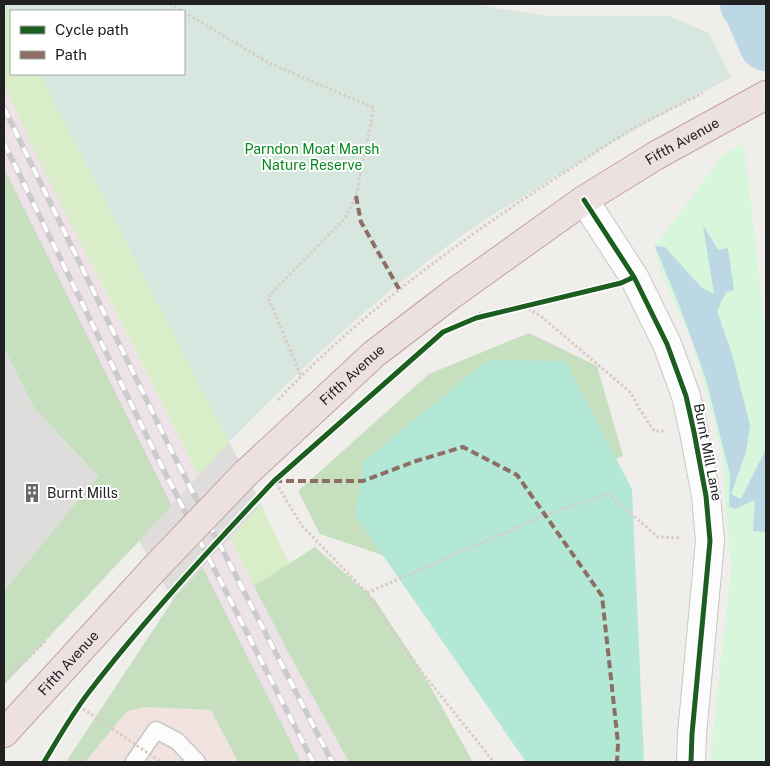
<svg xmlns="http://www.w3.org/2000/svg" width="770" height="766" viewBox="0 0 770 766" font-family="'Public Sans',sans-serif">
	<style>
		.residential { fill: #dedddb }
		.commercial { fill: #f1e3df }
		.industrial { fill: #ede2e8 }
		.grass { fill: #d8edc8 }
		.forest { fill: #c6dfbe }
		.wetland { fill: #d7e7df }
		.park { fill: #d7f6db }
		.pitch { fill: #b3e8d7 }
		.water { fill: #bcd8e4 }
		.pier { fill: #dedddc }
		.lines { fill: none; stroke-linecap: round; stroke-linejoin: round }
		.river { stroke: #bcd8e4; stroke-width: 54 }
		.lane-casing { stroke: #c8c8c6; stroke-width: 19 }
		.street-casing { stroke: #c8c8c6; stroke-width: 30 }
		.highway-casing { stroke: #c6a0a7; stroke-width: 30 }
		.path { stroke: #d8cbc8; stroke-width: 3; stroke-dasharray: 2.5 2.5; stroke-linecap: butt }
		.lane { stroke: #fdfcfc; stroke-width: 16 }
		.street { stroke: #fdfcfc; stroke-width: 28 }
		.highway { stroke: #ece0e1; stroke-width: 28 }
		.rail-casing { stroke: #cbcbcb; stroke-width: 5.5 }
		.rail { stroke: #fff; stroke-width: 4; stroke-dasharray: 11; stroke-linecap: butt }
		.highway-bridge-casing { stroke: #c6a0a7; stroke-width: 30; stroke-linecap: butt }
		.path-bridge { stroke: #d8cbc8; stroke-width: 3; stroke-dasharray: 2.5 2.5; stroke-linecap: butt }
		.highway-bridge { stroke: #ece0e1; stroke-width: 28 }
		.quiet { stroke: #8d6e63; stroke-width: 4; stroke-dasharray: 8 4; stroke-linecap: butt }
		.cycleway-casing { stroke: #fff; stroke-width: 8 }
		.cycleway { stroke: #1b5e20; stroke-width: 5 }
		.labels { text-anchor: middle; stroke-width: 4; stroke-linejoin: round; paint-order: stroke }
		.street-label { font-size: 14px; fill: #212121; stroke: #fff }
		.park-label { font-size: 14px; fill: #06881e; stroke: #fff }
		.poi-label { font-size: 14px; fill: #212121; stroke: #fff; text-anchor: start }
	</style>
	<rect width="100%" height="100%" fill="#efeeea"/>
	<path class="residential" d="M 4,348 L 34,408 L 98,476 L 4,591 Z"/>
	<path class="commercial" d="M 146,707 L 211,710 L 238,762 L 85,762 L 127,710 Z"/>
	<path class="industrial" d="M 4,85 L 36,154 L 227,533 L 288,652 L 349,762 L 301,762 L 104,373 L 4,168 Z"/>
	<path class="grass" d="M 4,4 L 11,18 L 11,74 L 40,74 L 229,442 L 200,479 L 36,154 L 4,85 Z
		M 261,504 L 289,564 L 254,586 L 227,533 Z"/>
	<path class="forest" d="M 4,168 L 173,508 L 139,541 L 4,685 L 4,591 L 98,476 L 34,408 L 4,348 Z
		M 529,333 L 597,366 L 623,456 L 566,475 L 394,559 L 320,534 L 298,491 L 429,374 Z
		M 315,547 L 375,600 L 422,672 L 473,762 L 349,762 L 288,652 L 254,586 Z
		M 201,564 L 301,762 L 238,762 L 211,710 L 146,707 L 127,711 L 85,762 L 66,762 L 173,600 Z"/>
	<path class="wetland" d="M 4,4 L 482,4 L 489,7 L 548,16 L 669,16 L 709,33 L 731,77 C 663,114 596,151 531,192 C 511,204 491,215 473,228 C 383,290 305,364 229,442 L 40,74 L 184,74 L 184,11 L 11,11 L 11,18 Z"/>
	<path class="park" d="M 744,143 L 764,319 L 766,324 L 766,762 L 710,762 L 731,568 L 721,448 L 692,341 L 659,269 L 655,246 L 723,155 Z"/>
	<path class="pitch" d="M 488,360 L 565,361 L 632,489 L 644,762 L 526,762 L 355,515 L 364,461 Z"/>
	<path class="water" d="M 703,225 L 718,250 L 728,248 L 734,290 L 726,292 L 717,311 L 732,354 L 750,425 L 746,452 L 731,494 L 741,499 L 766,449 L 766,532 L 753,531 L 755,500 L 735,509 L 729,506 L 730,475 L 705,376 L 679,305 L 655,246 L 665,247 L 701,287 L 714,294 Z"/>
	<path class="pier" d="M 229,442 L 261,504 L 173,600 L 139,541 Z"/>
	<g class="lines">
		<path class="river" d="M 747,4 L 750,7 L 766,44"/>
		<g class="lane-casing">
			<path id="lane" d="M 134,762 L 156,730 L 177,741 L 197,762"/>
		</g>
		<g class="street-casing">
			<path id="street" d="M 584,200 L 634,277 L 667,344 L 686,396 L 694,432 L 706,496 L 710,541 L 692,734 L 691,762"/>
		</g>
		<g class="highway-casing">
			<g id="highway">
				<path id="s1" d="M 245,474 L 374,354 L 451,295 L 584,200 L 655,156 L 766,95"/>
				<path id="s2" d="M 4,733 L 155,568"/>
			</g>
		</g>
		<path class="path" d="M 170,4 L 182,11
			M 184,12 L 269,63 L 374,108 L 356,196 L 346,217 L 268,297 L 301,376
			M 524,306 L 542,317 L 631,393 L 640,410 L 654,431 L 665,431
			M 476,318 L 482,311
			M 278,400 C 361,313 458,241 559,176 C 585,160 611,141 639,125 C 660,114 682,104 703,93
			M 276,483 L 302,526 L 367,593 L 421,671 L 494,762
			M 367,593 L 545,515 L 608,494 L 658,537 L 680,538
			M 4,681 L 47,640"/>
		<use href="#lane" class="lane"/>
		<use href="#street" class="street"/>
		<use href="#highway" class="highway"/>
		<g class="rail-casing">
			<path id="rail" d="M 4,108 L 171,450 L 332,762
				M 4,143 L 156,455 L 313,762"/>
		</g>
		<use href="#rail" class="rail"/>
		<g class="highway-bridge-casing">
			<path id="highway-bridge" d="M 155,568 L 245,474"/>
		</g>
		<path class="path-bridge" d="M 79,706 L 161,762"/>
		<use href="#highway-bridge" class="highway-bridge"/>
		<path class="quiet" d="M 356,196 L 361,222 L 399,289
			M 274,481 L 363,481 L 416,461 L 463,447 L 517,475 L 602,596 L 618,743 L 617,762"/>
		<g class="cycleway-casing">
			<path id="cycleway" d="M 584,200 L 634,277 L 667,344 L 686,396 L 694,432 L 706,496 L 710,541 L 692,734 L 691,762
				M 44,762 C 58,739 72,714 89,692 C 146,618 210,549 274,481 L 443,332 L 476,318 L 621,283 L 634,277"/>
		</g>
		<use href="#cycleway" class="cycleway"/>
	</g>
	<defs>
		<g id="building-bare" transform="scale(1.5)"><path d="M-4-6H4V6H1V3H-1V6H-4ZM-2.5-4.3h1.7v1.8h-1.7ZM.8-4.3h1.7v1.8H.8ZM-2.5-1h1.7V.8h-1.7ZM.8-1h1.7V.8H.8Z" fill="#696967" stroke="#fff" stroke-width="2.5" paint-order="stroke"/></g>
	</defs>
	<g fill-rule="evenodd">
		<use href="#building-bare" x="32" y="493"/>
	</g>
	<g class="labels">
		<g class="street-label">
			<text dy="5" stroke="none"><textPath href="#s1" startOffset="551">Fifth Avenue</textPath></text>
			<text dy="5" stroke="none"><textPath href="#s1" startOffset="146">Fifth Avenue</textPath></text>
			<text transform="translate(708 452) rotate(79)" y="5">Burnt Mill Lane</text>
			<text dy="5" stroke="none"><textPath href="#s2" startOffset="95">Fifth Avenue</textPath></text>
		</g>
		<g class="park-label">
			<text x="312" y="154">Parndon Moat Marsh<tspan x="312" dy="16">Nature Reserve</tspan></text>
		</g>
		<g class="poi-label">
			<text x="47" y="498">Burnt Mills</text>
		</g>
	</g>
	<rect width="770" height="766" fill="none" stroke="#212121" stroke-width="10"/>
	<rect x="10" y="10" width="175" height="65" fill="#ffffff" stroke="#a6a6a6"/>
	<rect x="20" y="26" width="25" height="8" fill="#1b5e20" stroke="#a6a6a6"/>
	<text x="55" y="35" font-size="15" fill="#212121">Cycle path</text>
	<rect x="20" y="51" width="25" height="8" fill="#8d6e63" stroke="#a6a6a6"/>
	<text x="55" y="60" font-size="15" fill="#212121">Path</text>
</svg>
